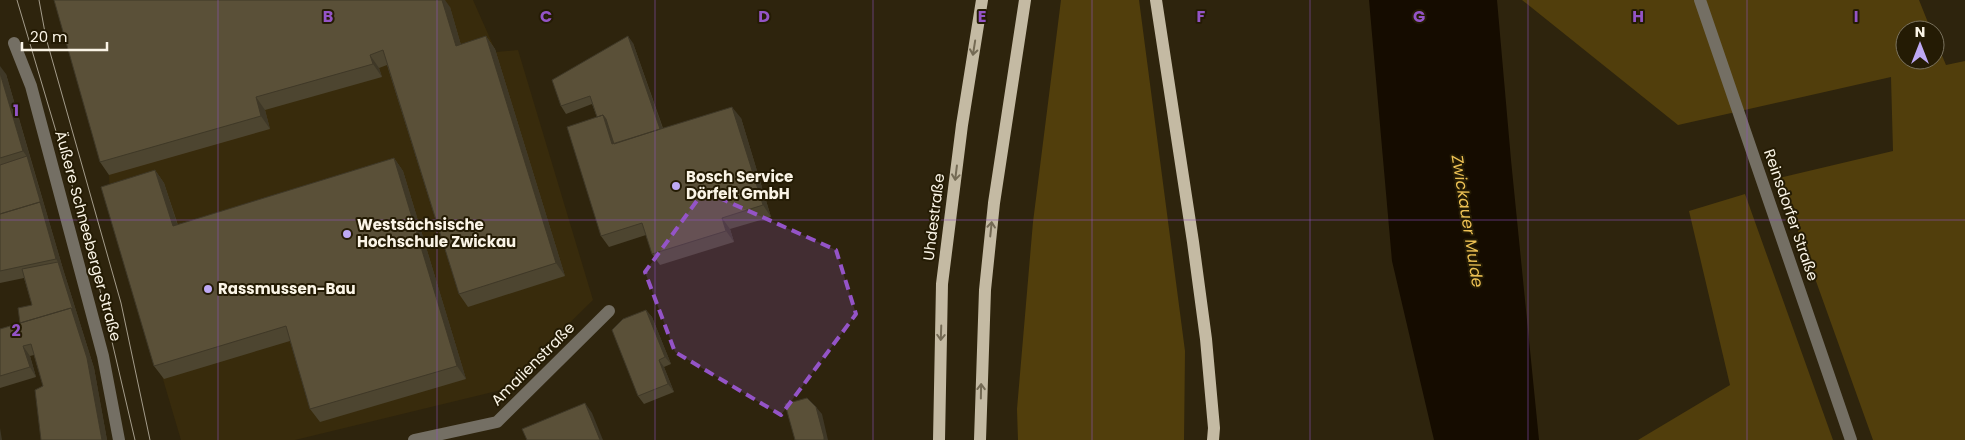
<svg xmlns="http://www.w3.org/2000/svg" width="1965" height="440" viewBox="0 0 1965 440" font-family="Poppins,sans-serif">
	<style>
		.built { fill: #382b0c }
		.green { fill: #513e0c }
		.water { fill: #150c00 }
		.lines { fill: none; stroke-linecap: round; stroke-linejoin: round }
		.street { stroke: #746f64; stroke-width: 12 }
		.primary { stroke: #c4baa3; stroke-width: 12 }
		.tram { stroke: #a49c8b; stroke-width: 1 }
		.wall { fill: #4d4530 }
		.shaded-wall { fill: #3f3827 }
		.building { fill: #5a5038; stroke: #3f3827 }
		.oneway { stroke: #746a54 }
		.marked { fill: #9454c7; fill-opacity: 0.2; stroke: #9454c7; stroke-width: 4; stroke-dasharray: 10 6; stroke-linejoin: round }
		.grid { fill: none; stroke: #9454c7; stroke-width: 1; stroke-opacity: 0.55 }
		.poi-dot { fill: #bea9f4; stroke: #241b04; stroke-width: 2 }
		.labels { text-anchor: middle; stroke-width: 4; stroke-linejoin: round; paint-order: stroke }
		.poi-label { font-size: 15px; font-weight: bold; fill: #faf4e6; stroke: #241b04; text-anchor: start }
		.street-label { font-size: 15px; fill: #faf4e6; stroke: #241b04 }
		.water-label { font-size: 16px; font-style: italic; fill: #edc154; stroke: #241b04 }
		.grid-label { font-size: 16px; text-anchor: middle; font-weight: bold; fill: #9454c7; stroke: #241b04; stroke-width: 4; stroke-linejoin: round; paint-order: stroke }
	</style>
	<rect width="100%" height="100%" fill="#2e240d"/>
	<path class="built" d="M 60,0 L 473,0 L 496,52 L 518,50 L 593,300 L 501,390 L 295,440 L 181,440 L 110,200 L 109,175 Z"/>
	<path class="green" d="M 1061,0 L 1139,0 L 1185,351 L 1184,440 L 1018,440 L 1017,409 L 1033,222 Z
		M 1522,0 L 1919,0 L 1931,30 L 1905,30 L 1905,60 L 1935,60 L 1935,39 L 1946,65 L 1965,61 L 1965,440 L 1873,440 L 1779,178 L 1893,151 L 1891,77 L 1678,125 Z
		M 1745,194 L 1833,440 L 1638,440 L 1730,385 L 1689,211 Z"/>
	<path class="water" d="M 1369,0 L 1497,0 L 1511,160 L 1539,440 L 1434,440 L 1392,261 Z"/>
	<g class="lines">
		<path class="street" d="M 1700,0 L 1851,440
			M 14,43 L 31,86 L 103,356 L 119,440
			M 414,440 L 497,422 L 609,311"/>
		<path class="primary" d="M 1156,0 L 1193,242 L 1206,339 L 1214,428 L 1213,440
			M 939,440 L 942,284 L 962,125 L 982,0
			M 980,440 L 985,290 L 994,203 L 1025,0"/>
		<path class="tram" d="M 17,0 L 88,239 L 135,440
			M 39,0 L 46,38 L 121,303 L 150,440"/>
	</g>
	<path class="wall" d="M 450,7 L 461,45 L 486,36 L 495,49 L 565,276 L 468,307 L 459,294 L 387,65 L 379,68 L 382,77 L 265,110 L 270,129 L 109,175 L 100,162 Z
		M 633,43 L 663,128 L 741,118 L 771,217 L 730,229 L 734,242 L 660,265 L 652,254 L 646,235 L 609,247 L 601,236 L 597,117 L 592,104 L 566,114 L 561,106 Z
		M 0,73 L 6,74 L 63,269 L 94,368 L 107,440 L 41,440 L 43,386 L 34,355 L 30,356 L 36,377 L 0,388 L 0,329 L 20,323 L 32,305 L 24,278 L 0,283 Z
		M 394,158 L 403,171 L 466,379 L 320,422 L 310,409 L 290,341 L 164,379 L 154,366 L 155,170 L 164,183 L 178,225 Z
		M 646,310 L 652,317 L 671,364 L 664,367 L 674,392 L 644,404 L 638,396 Z"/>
	<path class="shaded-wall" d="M 442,0 L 445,0 L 450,7 L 465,59 L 456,46 Z
		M 486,36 L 495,49 L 565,276 L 556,263 Z
		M 628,36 L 633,43 L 667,141 L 662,134 Z
		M 370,55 L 379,68 L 382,77 L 373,64 Z
		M 0,66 L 6,74 L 32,164 L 23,151 L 0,73 Z
		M 256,97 L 265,110 L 270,129 L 261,116 Z
		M 732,107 L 741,118 L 771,217 L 763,205 Z
		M 603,115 L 611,127 L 618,147 L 612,144 Z
		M 27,156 L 32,164 L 63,269 L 94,368 L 107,440 L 102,440 L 71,308 L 58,262 L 56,259 Z
		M 394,158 L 403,171 L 466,379 L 457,366 Z
		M 155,170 L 164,183 L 182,239 L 173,226 Z
		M 722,218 L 730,229 L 734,242 L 726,231 Z
		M 646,310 L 652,317 L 671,364 L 665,357 Z
		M 23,346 L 30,356 L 36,377 L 30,367 Z
		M 659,360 L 664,367 L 674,392 L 668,384 Z
		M 585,403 L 592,413 L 603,440 L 600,440 Z
		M 816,407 L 822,414 L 828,440 L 824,440 Z
		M 0,428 L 2,440 L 0,440 Z"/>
	<path class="building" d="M 54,0 L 442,0 L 456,46 L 486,36 L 556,263 L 459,294 L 383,50 L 370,55 L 373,64 L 256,97 L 261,116 L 100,162 Z
		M 628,36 L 660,129 L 614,144 L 606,119 L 603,115 L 597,117 L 590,96 L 561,106 L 552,80 Z
		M 0,73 L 23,151 L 0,158 Z
		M 732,107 L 763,205 L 722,218 L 726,231 L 652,254 L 642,223 L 601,236 L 567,127 L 603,115 L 612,144 Z
		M 27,156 L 41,204 L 40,202 L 0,214 L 0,165 Z
		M 394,158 L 457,366 L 310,409 L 286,326 L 154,366 L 101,187 L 155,170 L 173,226 Z
		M 40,202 L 56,259 L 0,271 L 0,214 Z
		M 58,262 L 73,310 L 71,308 L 20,323 L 18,308 L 32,305 L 22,269 Z
		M 71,308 L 87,358 L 102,440 L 41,440 L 35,390 L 43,386 L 31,344 L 23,346 L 30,367 L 0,376 L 0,329 Z
		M 646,310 L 665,357 L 659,360 L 668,384 L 638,396 L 612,330 L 623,319 Z
		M 807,398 L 816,407 L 824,437 L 824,440 L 795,440 L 785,404 Z
		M 585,403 L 600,440 L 527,440 L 522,429 Z"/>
	<defs><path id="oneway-shaft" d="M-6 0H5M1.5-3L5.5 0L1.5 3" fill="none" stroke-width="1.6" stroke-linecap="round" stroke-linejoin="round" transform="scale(1.25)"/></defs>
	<g class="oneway">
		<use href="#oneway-shaft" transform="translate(974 48) rotate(99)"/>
		<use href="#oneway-shaft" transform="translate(956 173) rotate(97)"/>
		<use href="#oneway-shaft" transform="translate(991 229) rotate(-84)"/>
		<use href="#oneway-shaft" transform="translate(941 333) rotate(92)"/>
		<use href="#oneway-shaft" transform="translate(981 391) rotate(-89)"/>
	</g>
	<path class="marked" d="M 704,191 L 836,250 L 856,314 L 781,415 L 675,352 L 645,272 Z"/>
	<path class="grid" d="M 218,0 L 218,440M 437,0 L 437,440M 655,0 L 655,440M 873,0 L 873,440M 1092,0 L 1092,440M 1310,0 L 1310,440M 1528,0 L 1528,440M 1747,0 L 1747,440M 0,220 L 1965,220"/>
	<g class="poi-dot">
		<circle cx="676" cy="186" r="5"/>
		<circle cx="347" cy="234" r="5"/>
		<circle cx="208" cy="289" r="5"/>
	</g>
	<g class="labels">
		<g class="poi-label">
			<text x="686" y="182">Bosch Service<tspan x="686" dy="17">Dörfelt GmbH</tspan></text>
			<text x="357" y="230">Westsächsische<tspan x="357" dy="17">Hochschule Zwickau</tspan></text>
			<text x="218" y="294">Rassmussen-Bau</text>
		</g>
		<g class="street-label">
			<text transform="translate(1791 215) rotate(71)" y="5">Reinsdorfer Straße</text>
			<text transform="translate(934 217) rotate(-83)" y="5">Uhdestraße</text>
			<text transform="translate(88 236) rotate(75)" y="5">Äußere Schneeberger Straße</text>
			<text transform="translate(533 364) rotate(-45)" y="5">Amalienstraße</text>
		</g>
		<g class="water-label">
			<text transform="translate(1468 221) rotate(81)" y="6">Zwickauer Mulde</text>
		</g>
	</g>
	<g class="grid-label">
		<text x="328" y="22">B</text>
		<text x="546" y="22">C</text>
		<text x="764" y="22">D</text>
		<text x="982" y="22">E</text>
		<text x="1201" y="22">F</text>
		<text x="1419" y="22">G</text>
		<text x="1638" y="22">H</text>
		<text x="1856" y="22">I</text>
		<text x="16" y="116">1</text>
		<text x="16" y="336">2</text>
	</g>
	<g transform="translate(1920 45)"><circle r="24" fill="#241b04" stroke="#7a725e"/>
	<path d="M0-4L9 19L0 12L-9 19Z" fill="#bea9f4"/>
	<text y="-8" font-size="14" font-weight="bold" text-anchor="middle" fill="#faf4e6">N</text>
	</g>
	<path d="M22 42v8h85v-8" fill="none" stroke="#faf4e6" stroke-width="2.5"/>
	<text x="30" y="42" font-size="15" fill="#faf4e6" stroke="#241b04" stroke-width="4" paint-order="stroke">20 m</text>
</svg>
